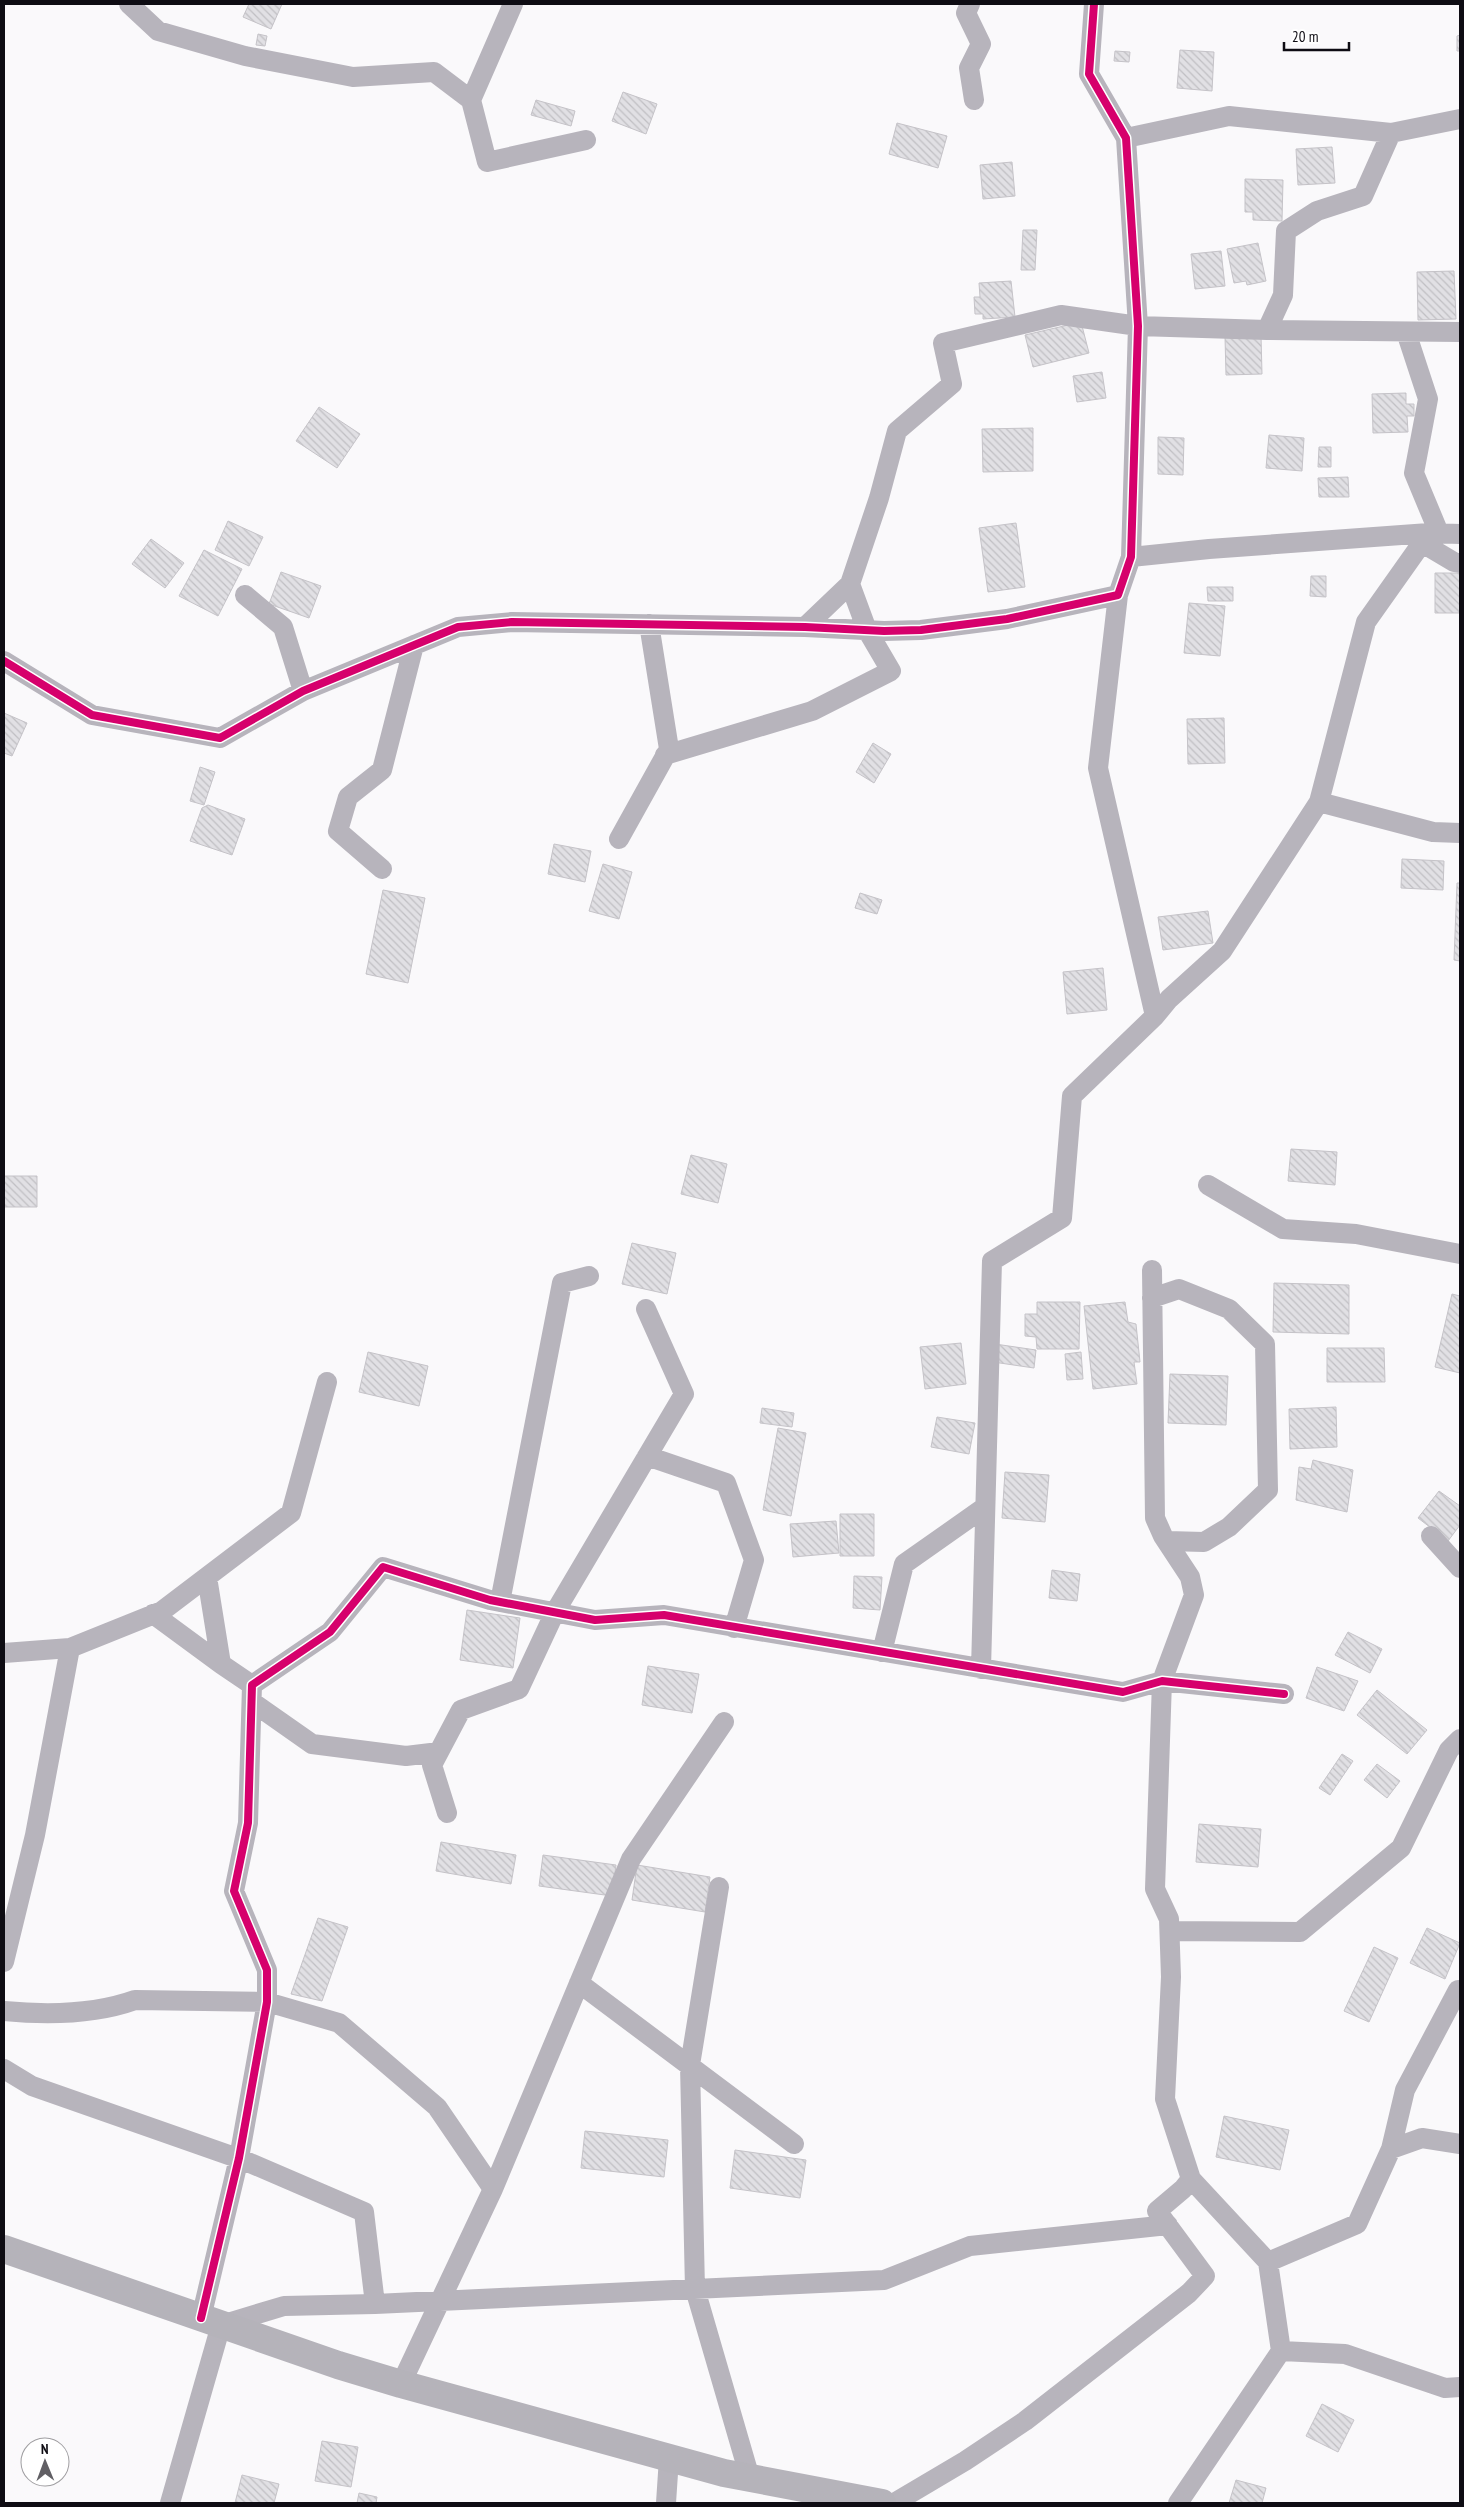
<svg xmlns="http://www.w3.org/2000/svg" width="1464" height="2507" viewBox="0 0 1464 2507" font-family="'PT Sans Narrow',sans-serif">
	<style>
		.building { fill: url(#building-back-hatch); stroke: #c5c3c8 }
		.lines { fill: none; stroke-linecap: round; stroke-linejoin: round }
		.street { stroke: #b7b4bc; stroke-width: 20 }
		.secondary { stroke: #b5b3ba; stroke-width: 28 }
		.cycleway-casing { stroke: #fff; stroke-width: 11 }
		.cycleway { stroke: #d6006c; stroke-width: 8 }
	</style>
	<defs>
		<pattern id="building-back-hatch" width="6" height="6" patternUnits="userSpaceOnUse" patternTransform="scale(1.25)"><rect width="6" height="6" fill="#e1e0e4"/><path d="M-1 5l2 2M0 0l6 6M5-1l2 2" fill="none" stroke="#c0bfc3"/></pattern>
	</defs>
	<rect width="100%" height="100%" fill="#faf9fb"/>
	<path class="building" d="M 249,4 L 282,4 L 271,29 L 243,17 Z
		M 258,34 L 267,36 L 265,46 L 256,45 Z
		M 1460,35 L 1460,55 L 1460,51 L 1457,51 L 1457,36 Z
		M 1180,50 L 1214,52 L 1212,91 L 1177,88 Z
		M 1115,51 L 1130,52 L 1129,62 L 1114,61 Z
		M 623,92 L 657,104 L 646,134 L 612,121 Z
		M 536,100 L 575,111 L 571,126 L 531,115 Z
		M 897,123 L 947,136 L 938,168 L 889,154 Z
		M 1332,147 L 1335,183 L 1298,185 L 1296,149 Z
		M 1012,162 L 1015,196 L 983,199 L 980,165 Z
		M 1245,179 L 1283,180 L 1282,221 L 1253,220 L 1253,212 L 1245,212 Z
		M 1023,230 L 1037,230 L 1035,270 L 1021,270 Z
		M 1258,243 L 1266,281 L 1247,285 L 1246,281 L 1234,283 L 1227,249 Z
		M 1221,251 L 1225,286 L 1195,289 L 1191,254 Z
		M 1454,271 L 1456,319 L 1418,320 L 1417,272 Z
		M 1011,281 L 1015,317 L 983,319 L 983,314 L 975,314 L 974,297 L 980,297 L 979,283 Z
		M 1081,322 L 1089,353 L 1033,367 L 1025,335 Z
		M 1261,336 L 1262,374 L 1226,375 L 1225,337 Z
		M 1102,372 L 1106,398 L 1077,402 L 1073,376 Z
		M 1406,393 L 1406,404 L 1414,404 L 1414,416 L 1407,416 L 1408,432 L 1373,433 L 1372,394 Z
		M 319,407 L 360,434 L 337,468 L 296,441 Z
		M 1033,428 L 1033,471 L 983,472 L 982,429 Z
		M 1269,435 L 1304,438 L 1302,471 L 1266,468 Z
		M 1158,437 L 1184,438 L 1183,475 L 1158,474 Z
		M 1319,447 L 1331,447 L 1331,467 L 1318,467 Z
		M 1348,477 L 1349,497 L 1319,497 L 1318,478 Z
		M 228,521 L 263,537 L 249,566 L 215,550 Z
		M 1016,523 L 1025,587 L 988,592 L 979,528 Z
		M 151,539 L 184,563 L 165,588 L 132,564 Z
		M 204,550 L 242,569 L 218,616 L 179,596 Z
		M 281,572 L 321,586 L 309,618 L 269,604 Z
		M 1435,573 L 1460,573 L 1460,613 L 1435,613 Z
		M 1311,576 L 1326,576 L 1326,597 L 1310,596 Z
		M 1207,587 L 1233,587 L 1233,601 L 1208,601 Z
		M 1189,603 L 1225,606 L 1220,656 L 1184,653 Z
		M 4,713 L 27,723 L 12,756 L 4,753 Z
		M 1224,718 L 1225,763 L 1188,764 L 1187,719 Z
		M 873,743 L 891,754 L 874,783 L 856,772 Z
		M 200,767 L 215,772 L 204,805 L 190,801 Z
		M 208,805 L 245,819 L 232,855 L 190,841 L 202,808 Z
		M 554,844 L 591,851 L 585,882 L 548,874 Z
		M 1402,859 L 1444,861 L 1443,890 L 1401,888 Z
		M 603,864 L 632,872 L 619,919 L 589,911 Z
		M 1457,883 L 1460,883 L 1460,961 L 1454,960 Z
		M 383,890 L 425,898 L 408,983 L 366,974 Z
		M 860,893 L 882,900 L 877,914 L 855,908 Z
		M 1208,911 L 1213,943 L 1163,950 L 1158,917 Z
		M 1103,968 L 1107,1010 L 1067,1014 L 1063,972 Z
		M 1291,1149 L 1337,1152 L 1335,1185 L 1288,1181 Z
		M 691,1155 L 727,1164 L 718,1203 L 681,1194 Z
		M 4,1176 L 37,1176 L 37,1207 L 4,1207 Z
		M 632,1243 L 676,1253 L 667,1294 L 622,1284 Z
		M 1274,1283 L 1349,1285 L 1349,1334 L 1273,1332 Z
		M 1452,1294 L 1460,1296 L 1460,1373 L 1435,1367 Z
		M 1037,1302 L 1080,1302 L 1079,1349 L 1037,1349 L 1036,1337 L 1025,1336 L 1025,1314 L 1037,1314 Z
		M 1125,1302 L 1128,1322 L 1136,1324 L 1140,1362 L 1134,1362 L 1137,1384 L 1093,1389 L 1084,1306 Z
		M 961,1343 L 966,1384 L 925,1389 L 920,1347 Z
		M 995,1344 L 1036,1350 L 1034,1368 L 993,1362 Z
		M 1327,1348 L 1384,1348 L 1385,1382 L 1327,1382 Z
		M 368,1352 L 428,1366 L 419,1406 L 359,1392 Z
		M 1081,1352 L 1083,1379 L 1067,1380 L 1065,1354 Z
		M 1170,1374 L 1228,1376 L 1226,1425 L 1168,1423 Z
		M 1336,1407 L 1337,1447 L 1290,1449 L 1289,1409 Z
		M 762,1408 L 794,1413 L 792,1427 L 760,1423 Z
		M 937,1417 L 975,1423 L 969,1454 L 931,1447 Z
		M 778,1428 L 806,1433 L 791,1516 L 763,1510 Z
		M 1313,1460 L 1353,1470 L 1347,1512 L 1296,1500 L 1299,1467 L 1311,1469 Z
		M 1005,1472 L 1049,1475 L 1045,1522 L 1002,1518 Z
		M 1439,1491 L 1460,1506 L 1460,1525 L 1448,1541 L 1418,1518 Z
		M 840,1514 L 874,1514 L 874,1556 L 840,1556 Z
		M 836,1521 L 839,1553 L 793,1557 L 790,1524 Z
		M 1052,1570 L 1080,1574 L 1077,1601 L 1049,1598 Z
		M 854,1576 L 882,1577 L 880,1610 L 853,1608 Z
		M 467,1610 L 520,1618 L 513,1668 L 460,1660 Z
		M 1348,1632 L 1382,1649 L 1370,1673 L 1335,1655 Z
		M 648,1666 L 699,1674 L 692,1713 L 642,1705 Z
		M 1317,1667 L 1358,1681 L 1344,1711 L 1306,1698 Z
		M 1377,1690 L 1427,1730 L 1407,1754 L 1357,1715 Z
		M 1342,1754 L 1353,1761 L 1330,1795 L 1319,1788 Z
		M 1377,1764 L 1400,1781 L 1387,1798 L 1364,1780 Z
		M 1199,1824 L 1261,1829 L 1258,1867 L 1196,1862 Z
		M 441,1842 L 516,1855 L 511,1884 L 436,1871 Z
		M 543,1855 L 616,1865 L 612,1896 L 539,1886 Z
		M 637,1865 L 710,1877 L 705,1912 L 632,1900 Z
		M 318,1918 L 348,1927 L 322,2001 L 291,1994 Z
		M 1427,1928 L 1460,1943 L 1445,1979 L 1410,1963 Z
		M 1374,1947 L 1398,1958 L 1369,2022 L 1344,2011 Z
		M 1224,2116 L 1289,2130 L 1280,2170 L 1216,2157 Z
		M 585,2131 L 668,2140 L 664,2177 L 581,2168 Z
		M 735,2150 L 806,2160 L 800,2198 L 730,2188 Z
		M 1322,2404 L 1354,2420 L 1338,2452 L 1306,2436 Z
		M 322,2441 L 358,2447 L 351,2487 L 315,2481 Z
		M 242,2475 L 279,2484 L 274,2503 L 235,2503 Z
		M 1236,2480 L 1266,2488 L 1262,2503 L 1229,2503 Z
		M 359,2493 L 377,2497 L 376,2503 L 357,2503 Z"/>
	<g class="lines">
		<path class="street" d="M 129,4 L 158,31 L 245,56 L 353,77 L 434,72 L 471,100
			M 513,4 L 471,100 L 487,162 L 586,140
			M 970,4 L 966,13 L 981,44 L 969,68 L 974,100
			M 1126,138 L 1229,116 L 1391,133 L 1460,119
			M 1267,330 L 1283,295 L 1286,231 L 1317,211 L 1363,196 L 1391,133
			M 1406,332 L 1428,399 L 1414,473 L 1439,533
			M 1429,533 L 1460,534
			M 1422,543 L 1454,562 L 1460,563
			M 245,595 L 283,627 L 303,691
			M 1118,595 L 1098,768 L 1155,1016
			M 805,627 L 850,584 L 879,498 L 897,431 L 952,384 L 943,343 L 1061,315 L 1138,326 L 1267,330 L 1460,332
			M 4,661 L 92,715 L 220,738 L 303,691 L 458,627 L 512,622 L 805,627 L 884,631 L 921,630 L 1007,619 L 1118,595 L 1131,557 L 1138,326 L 1126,138 L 1089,74 L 1094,4
			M 665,755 L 812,711 L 891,671 L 867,630 L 850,584
			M 1319,802 L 1433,832 L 1460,833
			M 619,839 L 669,749 L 649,624
			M 382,869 L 338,831 L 348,797 L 382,770 L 414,645
			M 1208,1185 L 1283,1229 L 1356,1234 L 1460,1254
			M 1152,1298 L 1179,1289 L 1229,1309 L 1265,1344 L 1268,1490 L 1229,1527 L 1204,1542 L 1167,1541
			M 647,1456 L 726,1483 L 754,1560 L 734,1628
			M 1431,1536 L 1460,1568
			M 207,1577 L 221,1664 L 252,1685
			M 500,1602 L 562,1283 L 589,1276
			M 153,1614 L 221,1664
			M 882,1652 L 904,1564 L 985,1507
			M 4,1653 L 70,1648 L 162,1611 L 291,1513 L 327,1382
			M 981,1669 L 992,1261 L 1062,1218 L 1072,1096 L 1155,1016 L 1169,999 L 1222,951 L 1319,802 L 1366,622 L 1429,533 L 1209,549 L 1131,557
			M 252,1702 L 312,1744 L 406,1756 L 439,1752
			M 447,1813 L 432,1765 L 461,1710 L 519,1689 L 555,1612 L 684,1394 L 646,1309
			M 719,1887 L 690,2065 L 695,2289 L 750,2478
			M 1170,1931 L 1300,1932 L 1401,1848 L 1449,1750 L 1460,1739
			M 4,1962 L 35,1835 L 70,1648
			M 579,1983 L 794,2144
			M 4,2011 C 46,2015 96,2014 135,2000 L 267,2002 L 339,2023 L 437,2107 L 493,2189
			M 4,2069 L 32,2086 L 243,2160 L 364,2212 L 375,2304
			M 1391,2149 L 1422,2138 L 1460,2144
			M 1191,2179 L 1268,2262 L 1281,2351
			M 1268,2262 L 1357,2224 L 1391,2149 L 1405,2090 L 1458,1990
			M 201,2318 L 239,2158 L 267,2002 L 267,1970 L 234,1891 L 248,1823 L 252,1685 L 330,1632 L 383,1567 L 490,1600 L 595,1620 L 664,1615 L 1123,1692 L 1162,1681 L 1284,1694
			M 401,2384 L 493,2189 L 631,1859 L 724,1722
			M 170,2503 L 221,2325 L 284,2306 L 375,2304 L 884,2280 L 970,2246 L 1168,2225
			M 666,2503 L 669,2458
			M 894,2503 L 965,2461 L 1025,2421 L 1189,2293 L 1205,2276 L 1157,2211 L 1183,2189 L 1191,2179 L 1165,2099 L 1171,1977 L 1169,1919 L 1155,1889 L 1162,1681 L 1194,1595 L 1190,1577 L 1163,1536 L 1155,1518 L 1152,1270
			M 1178,2503 L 1281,2351 L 1345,2354 L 1445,2388 L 1460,2387"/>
		<path class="secondary" d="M 4,2249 L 338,2365 L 401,2384 L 724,2473 L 882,2503"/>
		<g class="cycleway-casing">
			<path id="cycleway" d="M 4,661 L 92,715 L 220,738 L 303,691 L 458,627 L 512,622 L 805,627 L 884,631 L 921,630 L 1007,619 L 1118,595 L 1131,557 L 1138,326 L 1126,138 L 1089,74 L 1094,4
				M 201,2318 L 239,2158 L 267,2002 L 267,1970 L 234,1891 L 248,1823 L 252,1685 L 330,1632 L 383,1567 L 490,1600 L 595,1620 L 664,1615 L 1123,1692 L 1162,1681 L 1284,1694"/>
		</g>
		<use href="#cycleway" class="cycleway"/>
	</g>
	<rect width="1464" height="2507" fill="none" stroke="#0e0c13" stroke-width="10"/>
	<g transform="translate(45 2462) rotate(359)"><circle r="24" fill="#ffffff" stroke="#9f9ea1"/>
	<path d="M0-4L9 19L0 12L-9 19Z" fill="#615f64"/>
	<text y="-8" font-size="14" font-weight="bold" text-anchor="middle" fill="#0e0c13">N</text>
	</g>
	<path d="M1284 42v8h65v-8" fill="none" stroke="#0e0c13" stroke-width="2.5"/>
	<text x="1292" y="42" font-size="15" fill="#0e0c13" stroke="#ffffff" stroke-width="4" paint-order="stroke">20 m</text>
</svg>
